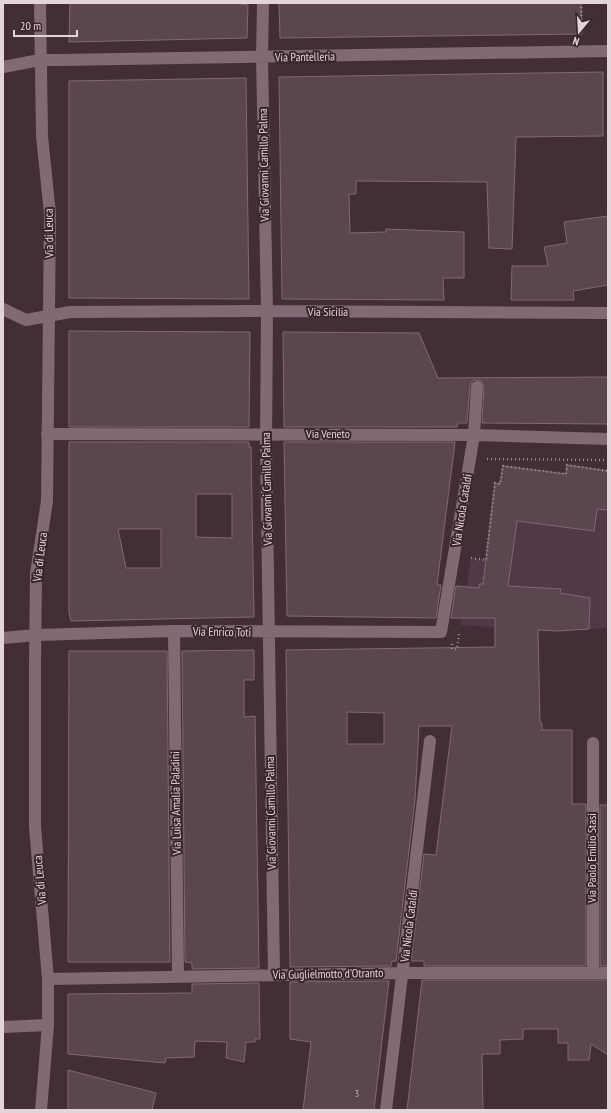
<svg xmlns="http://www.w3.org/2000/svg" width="611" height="1113" viewBox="0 0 611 1113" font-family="'PT Sans Narrow',sans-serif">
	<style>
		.built { fill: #533845 }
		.building { fill: #5b454f; stroke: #806973; fill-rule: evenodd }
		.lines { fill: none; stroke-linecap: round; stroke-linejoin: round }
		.path { stroke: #998890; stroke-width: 2.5; stroke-dasharray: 1 3; stroke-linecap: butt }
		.street { stroke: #826a74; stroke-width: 12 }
		.secondary { stroke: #826a74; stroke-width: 12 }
		.labels { text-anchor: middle; stroke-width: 4; stroke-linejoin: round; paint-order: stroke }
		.number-label { font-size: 10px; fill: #c0b0b7 }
		.street-label { font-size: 12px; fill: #e2d4da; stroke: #38242d }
	</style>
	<rect width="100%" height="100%" fill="#432e38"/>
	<path class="built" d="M 567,465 L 608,471 L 608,628 L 558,631 L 461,625 L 471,558 L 486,559 L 495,483 L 500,484 L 503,466 L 566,474 Z"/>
	<path class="building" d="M 70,3 L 236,3 L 248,5 L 247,38 L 69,42 Z
		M 279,3 L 581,3 L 582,34 L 280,38 Z
		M 603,72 L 603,136 L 516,137 L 512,249 L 489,248 L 487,182 L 356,181 L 356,194 L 349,194 L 350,233 L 386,232 L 386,229 L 464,232 L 464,278 L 443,278 L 444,300 L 282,299 L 279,77 Z
		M 246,78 L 249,299 L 69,298 L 69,81 Z
		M 608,216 L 608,285 L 573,291 L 574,300 L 511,300 L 512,266 L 548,266 L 544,247 L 567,243 L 564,222 Z
		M 69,331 L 250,332 L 249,427 L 69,427 Z
		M 283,332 L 419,333 L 438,378 L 608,377 L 608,424 L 482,423 L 484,387 L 481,381 L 477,380 L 473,380 L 470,386 L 467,423 L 458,423 L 457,427 L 284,427 Z
		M 69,442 L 249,442 L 249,447 L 251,447 L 254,617 L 71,621 L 69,613 ZM 196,494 L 232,494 L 232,538 L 196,537 ZM 118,529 L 161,529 L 161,568 L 126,568 Z
		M 284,442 L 455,442 L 437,585 L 441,585 L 436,618 L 287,616 Z
		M 567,465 L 608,471 L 608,510 L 597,509 L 594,531 L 517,521 L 508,586 L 561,589 L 560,593 L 590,598 L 589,629 L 558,631 L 538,630 L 540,723 L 542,723 L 542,730 L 572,730 L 572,804 L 586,804 L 586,966 L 424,966 L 424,961 L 411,961 L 424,854 L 436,855 L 452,726 L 419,726 L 415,800 L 396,961 L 392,961 L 391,966 L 290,967 L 286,650 L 495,647 L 495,618 L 451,618 L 456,586 L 479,588 L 479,584 L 483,584 L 495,483 L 500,484 L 503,466 L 566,474 ZM 347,712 L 384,713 L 384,744 L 347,744 Z
		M 254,650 L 254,680 L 244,680 L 244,717 L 255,716 L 259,968 L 192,969 L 192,963 L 185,962 L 182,651 Z
		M 69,651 L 167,651 L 170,962 L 68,962 Z
		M 600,805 L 608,805 L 608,966 L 600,966 Z
		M 422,980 L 608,980 L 608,1055 L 591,1044 L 589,1060 L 568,1060 L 568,1043 L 558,1043 L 558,1029 L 523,1029 L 523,1039 L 500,1040 L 500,1054 L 482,1054 L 483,1110 L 407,1110 Z
		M 389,981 L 374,1110 L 303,1110 L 311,1042 L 290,1039 L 290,982 Z
		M 259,983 L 260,1039 L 255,1039 L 255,1042 L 246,1042 L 244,1062 L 226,1058 L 227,1042 L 195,1041 L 194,1057 L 166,1058 L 165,1063 L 68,1054 L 68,994 L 192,993 L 192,984 Z
		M 68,1070 L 156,1093 L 152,1110 L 68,1110 Z"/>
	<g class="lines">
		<path class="path" d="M 581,3 L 582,34
			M 487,459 L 608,460
			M 471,558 L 486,560 L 495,483 L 500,484 L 503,466 L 566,474 L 567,465 L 608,471
			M 452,644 L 452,649 L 457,649 L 459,634"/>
		<path class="street" d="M 263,3 L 262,58 L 267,311 L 266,444 L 274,975
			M 3,67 L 40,60 L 60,60 L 608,51
			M 3,309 L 26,320 L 70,312 L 267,311 L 608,313
			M 47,434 L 474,435 L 608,439
			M 174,631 L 178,976
			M 3,638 L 36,635 L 174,631 L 441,632 L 474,435 L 477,387
			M 593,973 L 593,743
			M 48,979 L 403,973 L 608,973
			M 3,1027 L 48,1025
			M 386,1110 L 430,741"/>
		<path class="secondary" d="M 40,3 L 42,136 L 50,214 L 47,501 L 36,574 L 35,664 L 35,827 L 48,979 L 48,1025 L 41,1110"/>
	</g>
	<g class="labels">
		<g class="number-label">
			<text x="357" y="1097">3</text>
		</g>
		<g class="street-label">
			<text transform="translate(305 57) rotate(-1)" y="4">Via Pantelleria</text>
			<text transform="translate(264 165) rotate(-91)" y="4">Via Giovanni Camillo Palma</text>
			<text transform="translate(49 233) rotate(-91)" y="4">Via di Leuca</text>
			<text x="328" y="316">Via Sicilia</text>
			<text x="328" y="438">Via Veneto</text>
			<text transform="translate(267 489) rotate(-91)" y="4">Via Giovanni Camillo Palma</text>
			<text transform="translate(462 510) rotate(-81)" y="4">Via Nicola Cataldi</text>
			<text transform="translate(40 557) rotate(-83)" y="4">Via di Leuca</text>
			<text transform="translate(222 632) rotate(1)" y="4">Via Enrico Toti</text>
			<text transform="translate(176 803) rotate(-91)" y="4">Via Luisa Amalia Paladini</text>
			<text transform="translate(271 813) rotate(-91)" y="4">Via Giovanni Camillo Palma</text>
			<text transform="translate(592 858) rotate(-90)" y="4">Via Paolo Emilio Stasi</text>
			<text transform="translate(40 880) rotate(-95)" y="4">Via di Leuca</text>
			<text transform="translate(409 926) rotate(-83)" y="4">Via Nicola Cataldi</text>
			<text transform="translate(328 974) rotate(-1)" y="4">Via Guglielmotto d'Otranto</text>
		</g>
	</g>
	<rect width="611" height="1113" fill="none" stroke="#e2d4da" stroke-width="8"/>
	<g transform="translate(579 32) rotate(198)" stroke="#38242d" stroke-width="3" paint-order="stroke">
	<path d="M0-3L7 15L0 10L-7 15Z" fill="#e2d4da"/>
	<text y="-6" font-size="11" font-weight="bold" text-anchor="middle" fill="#e2d4da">N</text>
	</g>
	<path d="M14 30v6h63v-6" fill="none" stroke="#e2d4da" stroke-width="2"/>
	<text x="20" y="30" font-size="12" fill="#e2d4da" stroke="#38242d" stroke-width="3" paint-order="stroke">20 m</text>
</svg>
